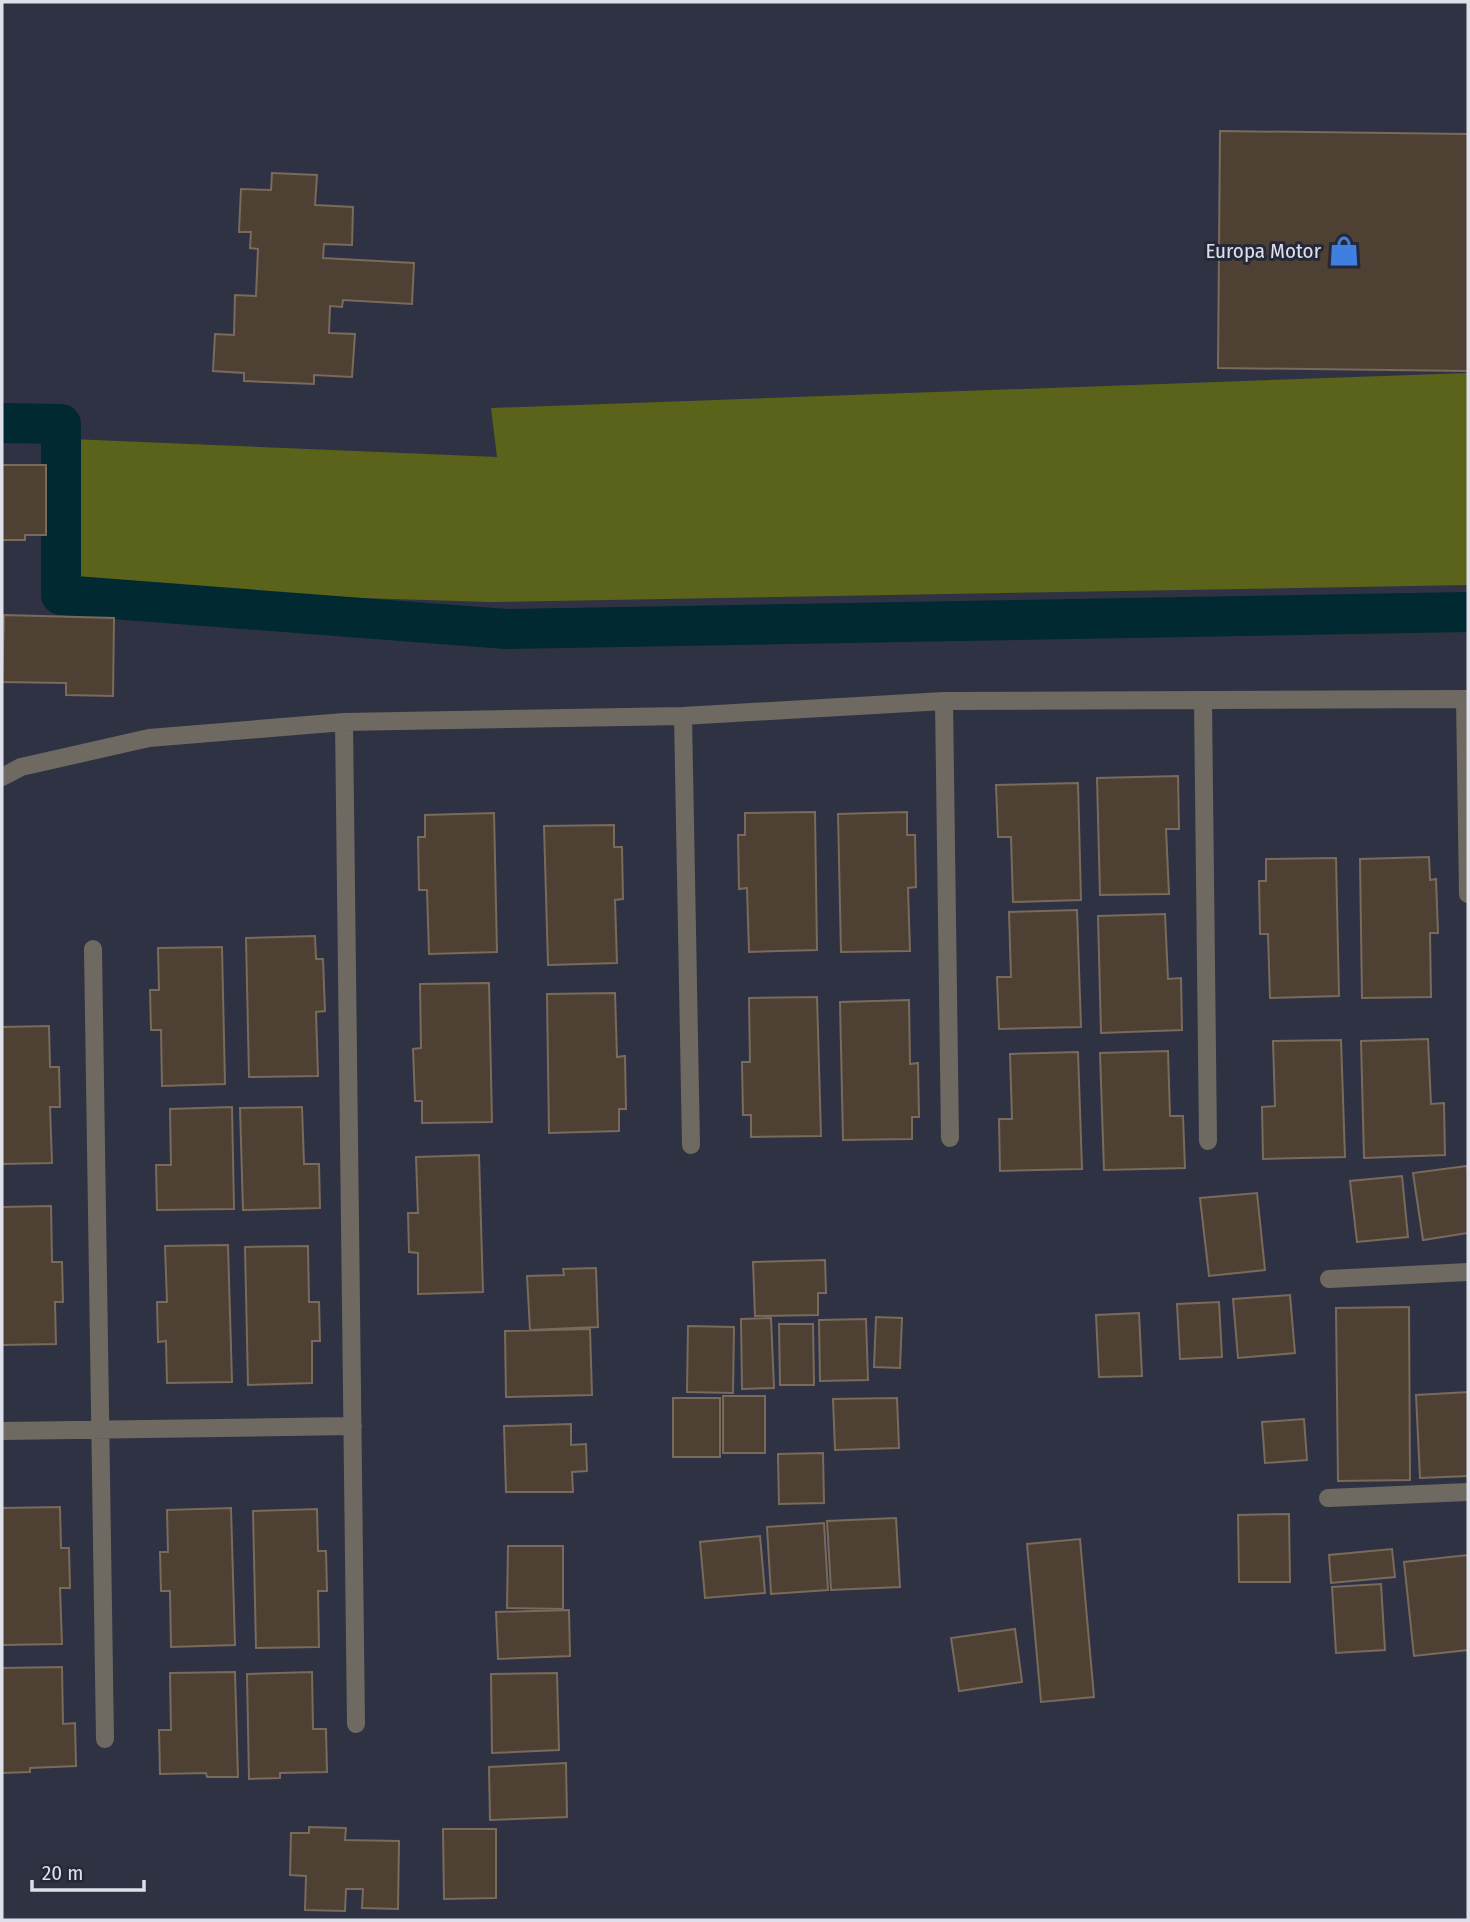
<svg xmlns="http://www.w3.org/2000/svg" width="1470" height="1922" viewBox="0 0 1470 1922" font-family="'Fira Sans Condensed',sans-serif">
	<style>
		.forest { fill: #5a6319 }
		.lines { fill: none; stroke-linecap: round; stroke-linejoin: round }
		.canal { stroke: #002932; stroke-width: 40 }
		.building { fill: #4e4133; stroke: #796a5c; stroke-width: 2 }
		.minor { stroke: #6e6a62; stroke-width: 18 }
		.labels { text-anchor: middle; stroke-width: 6; stroke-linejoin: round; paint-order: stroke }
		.poi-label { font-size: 21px; fill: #dee0ea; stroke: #252838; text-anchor: end }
	</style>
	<rect width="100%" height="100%" fill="#2f3242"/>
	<path class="forest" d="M 1468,373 L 1468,585 L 491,602 L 65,589 L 71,439 L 497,457 L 491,408 Z"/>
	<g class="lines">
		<path class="canal" d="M 2,423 L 61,424 L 61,595 L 506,629 L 1468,612"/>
	</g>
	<path class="building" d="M 1220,131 L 1468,134 L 1468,371 L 1218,368 Z
		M 272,173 L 317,175 L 315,205 L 353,207 L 352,245 L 324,244 L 323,258 L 414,263 L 412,304 L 343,300 L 342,307 L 330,306 L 329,333 L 355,334 L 352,377 L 314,375 L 314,384 L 244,381 L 244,373 L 213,371 L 215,334 L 234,335 L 235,295 L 256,296 L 258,249 L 250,248 L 251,232 L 239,232 L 241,189 L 271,190 Z
		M 2,465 L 46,465 L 46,535 L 25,535 L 25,540 L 2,540 Z
		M 4,615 L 114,618 L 113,696 L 66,695 L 66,683 L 2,682 Z
		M 1178,776 L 1179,829 L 1166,829 L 1169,894 L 1100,895 L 1097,778 Z
		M 1078,783 L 1081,900 L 1013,902 L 1011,837 L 998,837 L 996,785 Z
		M 815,812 L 817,950 L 749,952 L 747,888 L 739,889 L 738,835 L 745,835 L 745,813 Z
		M 907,812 L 907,835 L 915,835 L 916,887 L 908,888 L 910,951 L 841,952 L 838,814 Z
		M 494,813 L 497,952 L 429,954 L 427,890 L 419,890 L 418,837 L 425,837 L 425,815 Z
		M 614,825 L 614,847 L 622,847 L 623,899 L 615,900 L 617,963 L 548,965 L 544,826 Z
		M 1429,857 L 1430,880 L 1436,879 L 1438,933 L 1430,933 L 1431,997 L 1362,998 L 1360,859 Z
		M 1336,858 L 1339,996 L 1270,998 L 1268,934 L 1260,934 L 1259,881 L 1266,881 L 1266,859 Z
		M 1077,910 L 1081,1027 L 999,1029 L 997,977 L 1011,977 L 1009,912 Z
		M 1165,914 L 1168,979 L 1181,978 L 1182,1030 L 1101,1033 L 1098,916 Z
		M 315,936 L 316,959 L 323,959 L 325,1011 L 316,1012 L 318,1076 L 249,1077 L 246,938 Z
		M 222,947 L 225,1084 L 162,1086 L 161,1030 L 151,1030 L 150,990 L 159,990 L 158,948 Z
		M 489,983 L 492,1122 L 422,1123 L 422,1101 L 415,1101 L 413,1049 L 421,1048 L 420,984 Z
		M 615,993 L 617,1057 L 625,1056 L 626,1109 L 619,1109 L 619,1131 L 549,1133 L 547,994 Z
		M 817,997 L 821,1136 L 751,1137 L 751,1115 L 743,1115 L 742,1062 L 750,1062 L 749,998 Z
		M 909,1000 L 910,1064 L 918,1063 L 919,1117 L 912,1117 L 912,1139 L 843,1140 L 840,1002 Z
		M 49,1026 L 50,1067 L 59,1067 L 60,1107 L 50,1107 L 52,1163 L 2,1164 L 2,1027 Z
		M 1428,1039 L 1431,1104 L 1444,1103 L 1445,1155 L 1364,1158 L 1361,1041 Z
		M 1341,1040 L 1345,1157 L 1263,1159 L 1262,1107 L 1275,1106 L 1273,1041 Z
		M 1168,1051 L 1170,1116 L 1183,1116 L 1185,1168 L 1104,1170 L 1100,1053 Z
		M 1078,1052 L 1082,1169 L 1000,1171 L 999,1119 L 1012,1119 L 1010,1054 Z
		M 232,1107 L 234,1209 L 157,1210 L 156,1165 L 171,1165 L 170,1109 Z
		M 302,1107 L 304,1164 L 319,1164 L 320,1208 L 243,1210 L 240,1108 Z
		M 479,1155 L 483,1292 L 418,1294 L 418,1253 L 409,1252 L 408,1213 L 418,1213 L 416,1157 Z
		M 1467,1166 L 1468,1177 L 1468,1233 L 1423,1240 L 1413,1173 Z
		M 1402,1176 L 1408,1237 L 1357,1242 L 1350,1181 Z
		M 1257,1193 L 1265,1270 L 1209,1276 L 1200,1198 Z
		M 51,1206 L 52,1262 L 62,1262 L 63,1302 L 55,1302 L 56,1344 L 2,1345 L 2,1207 Z
		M 228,1245 L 232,1382 L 167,1383 L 166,1341 L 158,1342 L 157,1302 L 167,1302 L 165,1246 Z
		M 308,1246 L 309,1302 L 319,1302 L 320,1341 L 312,1341 L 312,1383 L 248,1385 L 245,1247 Z
		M 825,1260 L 826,1293 L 818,1293 L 818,1315 L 755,1316 L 753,1262 Z
		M 596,1268 L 598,1327 L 530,1330 L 527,1276 L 564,1275 L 563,1269 Z
		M 1290,1295 L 1295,1353 L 1238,1358 L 1233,1299 Z
		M 1219,1302 L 1222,1357 L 1180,1359 L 1177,1304 Z
		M 1409,1307 L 1410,1480 L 1338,1481 L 1336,1308 Z
		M 1139,1313 L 1142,1376 L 1099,1377 L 1096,1315 Z
		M 876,1317 L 902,1318 L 900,1368 L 874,1367 Z
		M 771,1318 L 774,1388 L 742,1389 L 741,1319 Z
		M 866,1319 L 868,1380 L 820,1381 L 819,1320 Z
		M 779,1324 L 813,1324 L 814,1385 L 780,1385 Z
		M 688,1326 L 734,1327 L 733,1393 L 687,1392 Z
		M 590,1329 L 592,1395 L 506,1397 L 505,1331 Z
		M 1468,1392 L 1468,1476 L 1420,1478 L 1416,1395 Z
		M 723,1396 L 765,1396 L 765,1453 L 723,1453 Z
		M 673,1398 L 720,1398 L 720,1457 L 673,1457 Z
		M 897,1398 L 899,1448 L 835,1450 L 833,1399 Z
		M 1304,1419 L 1307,1460 L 1265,1463 L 1262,1422 Z
		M 571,1424 L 571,1445 L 586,1444 L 587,1471 L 572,1472 L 573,1492 L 506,1492 L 504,1426 Z
		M 823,1453 L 824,1503 L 779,1504 L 778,1454 Z
		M 60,1507 L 61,1548 L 69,1548 L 70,1588 L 60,1588 L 62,1644 L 2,1645 L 2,1508 Z
		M 231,1508 L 235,1645 L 171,1647 L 170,1591 L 161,1591 L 160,1552 L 168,1552 L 167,1510 Z
		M 317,1509 L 318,1551 L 326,1551 L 327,1591 L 318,1591 L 319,1647 L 256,1648 L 253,1511 Z
		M 1289,1514 L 1290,1582 L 1239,1582 L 1238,1515 Z
		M 896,1518 L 900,1587 L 831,1590 L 827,1521 Z
		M 824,1523 L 828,1590 L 771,1594 L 767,1527 Z
		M 760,1536 L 765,1593 L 705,1598 L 700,1542 Z
		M 1080,1539 L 1094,1697 L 1041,1702 L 1027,1544 Z
		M 508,1546 L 563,1546 L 563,1609 L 507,1608 Z
		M 1392,1549 L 1395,1577 L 1331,1583 L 1329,1555 Z
		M 1468,1555 L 1468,1650 L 1414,1656 L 1404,1562 Z
		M 1381,1584 L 1385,1650 L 1336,1653 L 1332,1587 Z
		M 569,1610 L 570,1656 L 498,1659 L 496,1612 Z
		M 1015,1629 L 1022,1682 L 959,1691 L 951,1638 Z
		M 62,1667 L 63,1724 L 75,1723 L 76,1766 L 30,1768 L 30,1772 L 2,1773 L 2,1668 Z
		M 235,1672 L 238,1777 L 207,1777 L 206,1773 L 160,1774 L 159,1730 L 171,1730 L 170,1673 Z
		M 312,1672 L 313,1729 L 326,1729 L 327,1772 L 280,1773 L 280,1778 L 249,1779 L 247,1674 Z
		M 557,1673 L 559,1750 L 492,1753 L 491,1674 Z
		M 566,1763 L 567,1817 L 490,1820 L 489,1767 Z
		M 309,1827 L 346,1828 L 345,1840 L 399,1841 L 398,1909 L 362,1908 L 363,1889 L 346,1889 L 345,1911 L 305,1910 L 306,1876 L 290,1875 L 291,1833 L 309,1833 Z
		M 443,1829 L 496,1829 L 496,1898 L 444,1899 Z"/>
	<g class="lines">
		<path class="minor" d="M 1465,699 L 1468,894
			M 944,701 L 950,1138
			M 1203,701 L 1208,1141
			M 683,716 L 691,1145
			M 344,722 L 356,1724
			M 2,777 L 21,767 L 149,738 L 344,722 L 683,716 L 944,701 L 1468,699
			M 93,949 L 105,1739
			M 1329,1279 L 1468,1272
			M 2,1431 L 353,1426
			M 1328,1498 L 1468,1492"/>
	</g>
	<defs>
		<g id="shop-bare" transform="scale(2.415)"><path d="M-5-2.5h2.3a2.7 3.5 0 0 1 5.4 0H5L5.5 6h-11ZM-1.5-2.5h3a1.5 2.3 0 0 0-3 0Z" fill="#3f7fe0" stroke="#252838" stroke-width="2.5" paint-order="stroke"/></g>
	</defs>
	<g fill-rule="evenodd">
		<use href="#shop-bare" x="1344" y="251"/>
	</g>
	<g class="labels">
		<g class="poi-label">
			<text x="1321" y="258">Europa Motor</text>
		</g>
	</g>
	<rect width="1470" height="1922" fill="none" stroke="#dee0ea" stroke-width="7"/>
	<path d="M32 1880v10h112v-10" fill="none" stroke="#dee0ea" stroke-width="3.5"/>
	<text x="42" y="1880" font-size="21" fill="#dee0ea" stroke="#252838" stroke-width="5" paint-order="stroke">20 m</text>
</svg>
